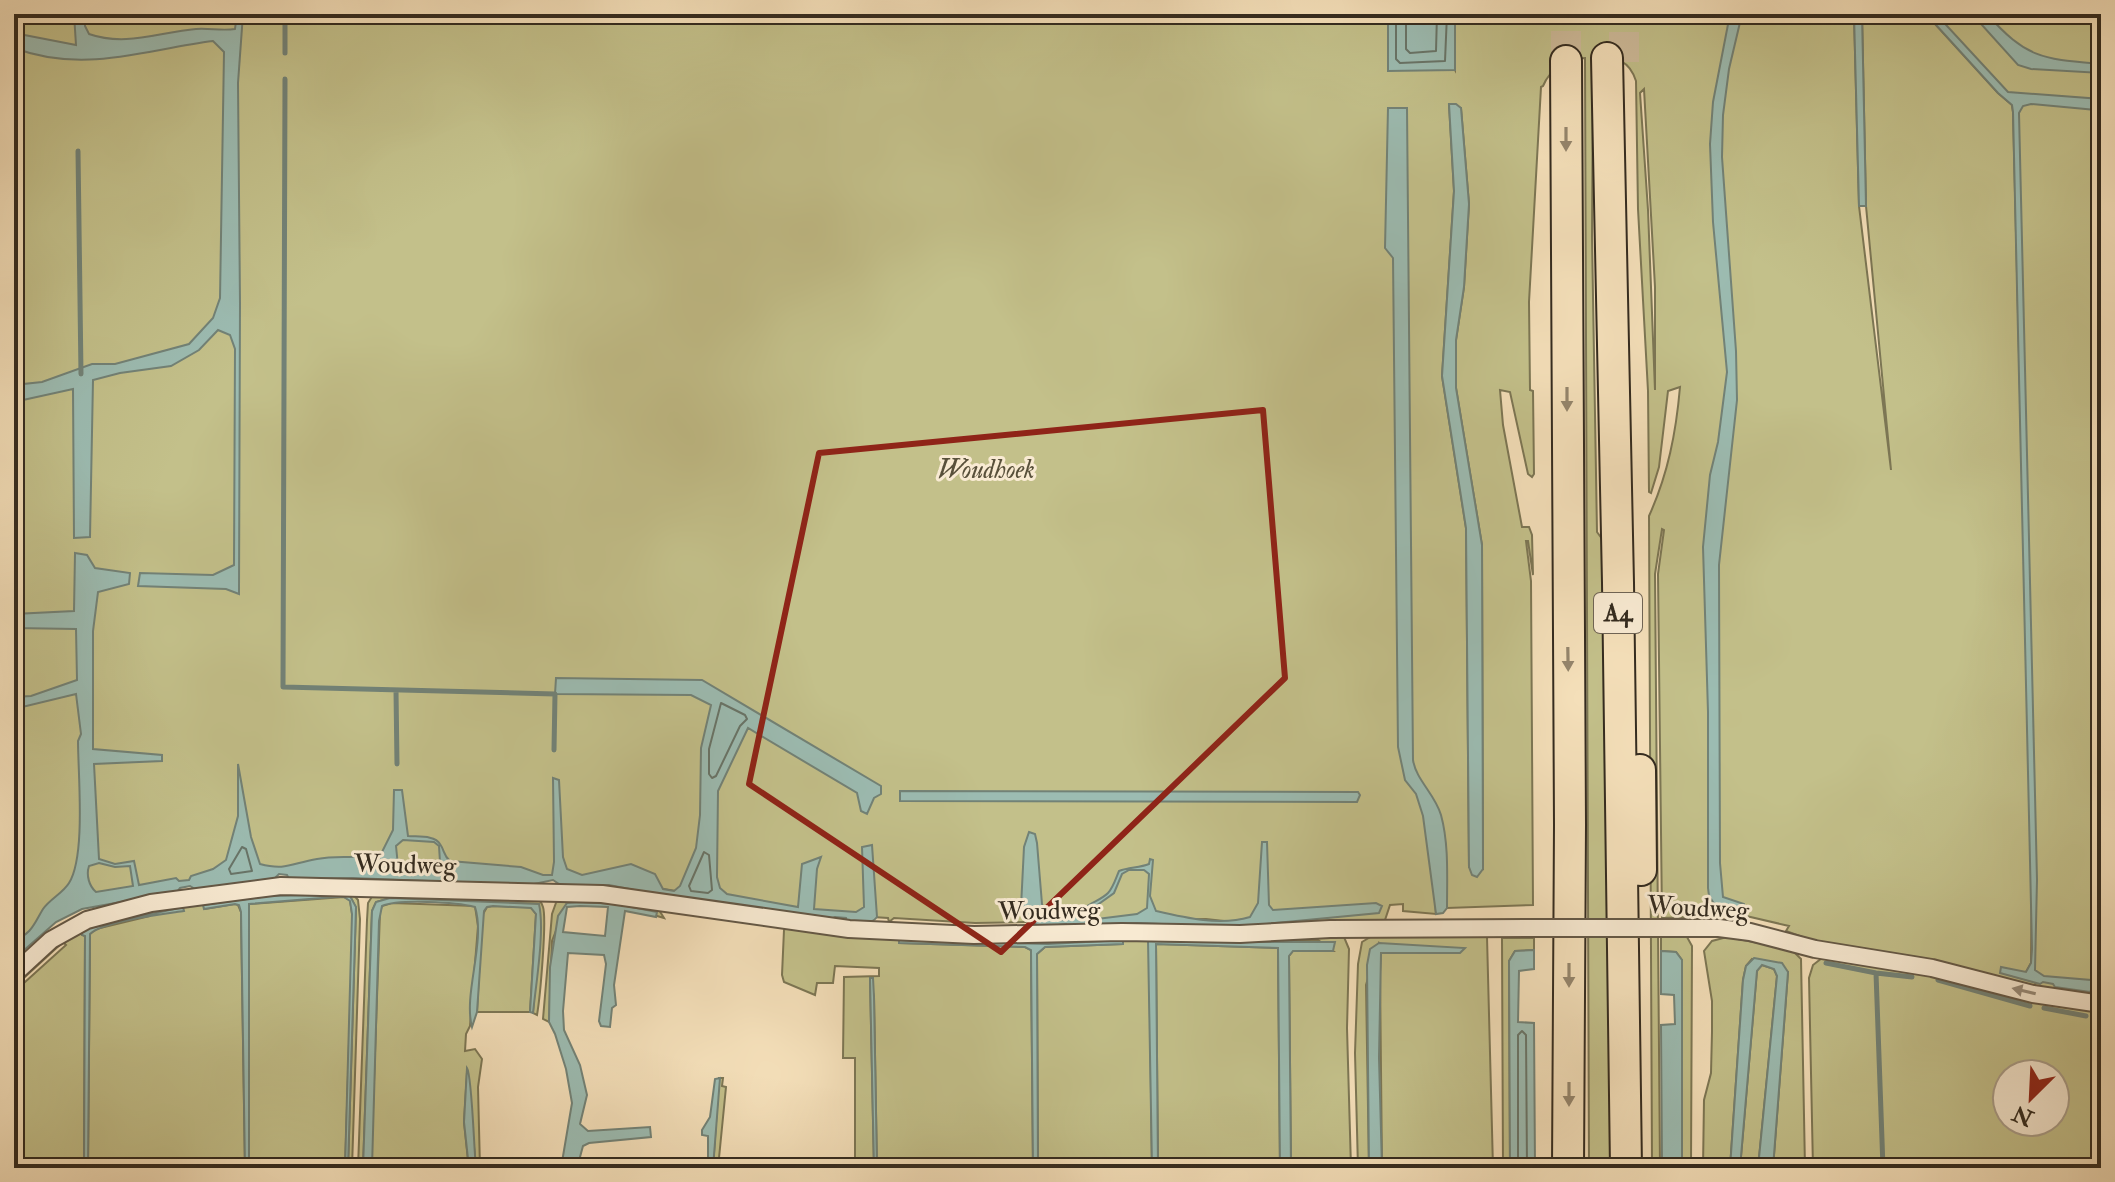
<svg xmlns="http://www.w3.org/2000/svg" width="2115" height="1182" viewBox="0 0 2115 1182" font-family="'IM FELL Double Pica',serif">
	<style>
		.green { fill: #c3c08a; stroke: #7c7654; stroke-width: 2; fill-rule: evenodd }
		.water { fill: #9cbcb2; stroke: #728277; stroke-width: 2; fill-rule: evenodd }
		.lines { fill: none; stroke-linecap: round; stroke-linejoin: round }
		.shore { stroke: #687468; stroke-width: 2 }
		.stream { stroke: #728277; stroke-width: 5 }
		.motorway-tunnel { stroke: #cebb9a; stroke-width: 30; stroke-dasharray: 30 15; stroke-linecap: butt }
		.minor-casing { stroke: #645846; stroke-width: 20 }
		.motorway-casing { stroke: #342b1f; stroke-width: 34 }
		.minor { stroke: #f8ead2; stroke-width: 16 }
		.motorway { stroke: #f4dfb9; stroke-width: 30 }
		.minor-bridge-casing { stroke: #645846; stroke-width: 20; stroke-linecap: butt }
		.minor-bridge { stroke: #f8ead2; stroke-width: 16 }
		.oneway { fill: #94856c }
		.oneway2 { fill: #968a78 }
		.marked { fill: none; stroke: #8f2418; stroke-width: 6; stroke-linejoin: round }
		.labels { text-anchor: middle; stroke-width: 6; stroke-linejoin: round; paint-order: stroke }
		.shield { fill: #f8ead2; stroke: #6f6455; stroke-width: 2 }
		.shield-label { font-size: 24px; font-weight: bold; fill: #342b1f }
		.park-label { font-size: 26px; font-style: italic; fill: #58503a; stroke: #f8ead2 }
		.street-label { font-size: 26px; fill: #342b1f; stroke: #f8ead2 }
	</style>
	<rect width="100%" height="100%" fill="#f4dfb9"/>
	<filter id="stains"><feTurbulence type="fractalNoise" baseFrequency=".0025" numOctaves="4"/><feColorMatrix values="0 0 0 0 .2 0 0 0 0 .09 0 0 0 0 .02 0 0 0 .5 -.17"/></filter>
	<radialGradient id="worn" r=".72"><stop offset=".6" stop-color="#630" stop-opacity="0"/><stop offset="1" stop-color="#630" stop-opacity=".3"/></radialGradient>
	<path class="green" d="M 14,14 L 1422,14 L 1455,70 L 1455,14 L 1854,14 L 1859,206 L 1891,470 L 1866,206 L 1862,14 L 1926,14 L 1998,93 L 2012,105 L 2013,112 L 2032,880 L 2031,963 L 2026,972 L 2020,972 L 2035,983 L 2016,104 L 1931,14 L 2101,14 L 2101,1168 L 1813,1168 L 1809,978 L 1813,965 L 1822,958 L 1811,940 L 1786,931 L 1789,926 L 1712,908 L 1689,917 L 1662,918 L 1658,574 L 1664,530 L 1662,529 L 1655,574 L 1660,1168 L 1652,1168 L 1649,516 C 1668,474 1676,433 1680,387 L 1668,391 L 1659,467 L 1651,493 L 1649,492 L 1648,391 L 1638,209 L 1636,81 C 1628,57 1615,59 1593,58 L 1592,237 L 1597,532 L 1605,543 L 1611,1168 L 1589,1168 L 1585,58 C 1566,59 1550,69 1543,86 L 1541,87 L 1529,302 L 1530,390 L 1533,391 L 1534,474 L 1532,477 L 1528,474 L 1510,392 L 1500,390 L 1503,425 L 1522,527 L 1529,527 L 1532,535 L 1533,575 L 1528,541 L 1526,541 L 1531,581 L 1533,905 L 1447,908 L 1447,899 L 1435,900 L 1436,914 L 1403,911 L 1403,904 L 1390,905 L 1384,923 L 1263,930 L 1243,919 L 1233,922 L 1206,919 L 975,923 L 894,918 L 889,922 L 888,918 L 809,913 L 603,879 L 341,871 L 237,874 L 71,904 L 14,955 ZM 1644,89 L 1655,287 L 1655,390 L 1648,210 L 1640,93 ZM 1449,105 L 1461,108 L 1469,204 L 1464,287 L 1456,340 L 1456,388 L 1482,545 L 1483,869 L 1469,867 L 1466,528 L 1442,376 L 1454,191 ZM 2007,1074 L 2055,1074 L 2055,1122 L 2007,1122 Z
		M 258,892 L 352,893 L 358,900 L 360,919 L 352,1168 L 348,1168 L 356,908 L 350,896 C 304,892 248,895 204,909 L 235,904 L 238,905 L 241,912 L 245,1168 L 88,1168 L 90,934 L 96,929 L 150,916 L 150,913 L 89,928 L 81,934 L 85,936 L 84,1168 L 14,1168 L 14,992 L 66,945 L 63,942 L 14,987 L 14,978 L 46,949 L 105,918 Z
		M 373,895 L 535,898 C 540,901 541,901 543,907 C 547,920 540,998 537,1015 L 533,1013 L 539,935 L 538,904 L 390,898 L 376,902 L 372,911 L 363,1168 L 358,1168 L 367,920 L 368,903 Z
		M 344,897 L 350,900 L 353,920 L 345,1168 L 249,1168 L 249,904 Z
		M 567,897 L 659,910 L 664,918 L 616,904 L 567,903 L 552,941 L 549,1022 L 543,1019 L 552,914 L 557,900 Z
		M 392,903 L 475,906 L 478,926 L 470,1026 L 466,1034 L 465,1051 L 475,1049 L 482,1059 L 478,1087 L 480,1168 L 476,1168 L 467,1072 L 464,1122 L 468,1160 L 400,1160 L 394,1168 L 371,1166 L 380,912 L 382,906 Z
		M 493,906 L 531,907 L 536,914 L 530,1012 L 477,1012 L 482,916 L 487,907 Z
		M 788,927 L 1344,937 L 1349,949 L 1347,1028 L 1351,1168 L 1291,1168 L 1289,956 L 1293,951 L 1333,951 L 1318,940 L 1221,942 L 1153,939 L 1149,943 L 1152,1168 L 1038,1168 L 1037,954 L 1045,947 L 1122,944 L 1122,941 L 1048,944 L 911,940 L 899,943 L 1025,947 L 1031,950 L 1033,1168 L 877,1168 L 874,997 L 870,978 L 874,1168 L 855,1168 L 855,1058 L 843,1058 L 844,977 L 879,976 L 879,968 L 835,966 L 833,983 L 817,983 L 815,995 L 784,982 L 782,975 L 784,930 Z
		M 1372,936 L 1487,937 L 1493,1168 L 1382,1168 L 1380,972 L 1381,953 L 1387,951 L 1379,943 L 1366,985 L 1369,1168 L 1358,1168 L 1355,1053 L 1358,964 L 1362,942 Z
		M 1661,937 L 1687,937 L 1692,946 L 1691,1168 L 1682,1168 L 1682,960 L 1676,952 L 1661,951 Z
		M 1727,937 L 1785,948 L 1794,952 L 1801,959 L 1805,1168 L 1773,1168 L 1788,972 L 1752,959 L 1746,966 L 1743,980 L 1730,1168 L 1703,1168 L 1704,1100 L 1711,1073 L 1712,1032 L 1712,1001 L 1704,951 L 1712,941 Z
		M 1502,938 L 1534,938 L 1534,950 L 1515,951 L 1509,961 L 1510,1168 L 1503,1168 Z
		M 1156,944 L 1278,948 L 1280,1168 L 1158,1168 Z
		M 1762,965 L 1774,969 L 1777,976 L 1758,1168 L 1740,1168 L 1757,970 Z
		M 719,1078 L 723,1078 L 722,1086 L 726,1087 L 718,1168 L 713,1168 Z"/>
	<path class="water" d="M 74,14 L 85,14 L 85,26 L 89,34 C 126,47 159,32 196,29 C 209,28 222,31 235,29 L 237,14 L 243,14 L 238,83 L 240,303 L 239,594 L 226,589 L 138,586 L 140,573 L 213,575 L 234,565 L 235,349 L 230,335 L 218,330 L 199,350 L 171,366 L 120,373 L 93,380 L 90,537 L 74,538 L 73,389 L 14,402 L 14,385 L 42,382 L 92,364 L 115,364 L 189,344 L 213,318 L 220,298 L 224,52 L 213,41 C 143,50 84,74 14,48 L 14,33 L 76,45 Z
		M 1388,14 L 1455,14 L 1455,70 L 1388,71 Z
		M 1730,14 L 1742,14 L 1729,69 L 1723,115 L 1722,157 L 1736,351 L 1737,400 L 1719,565 L 1720,863 L 1723,897 L 1744,904 L 1745,909 L 1740,911 L 1715,905 L 1709,896 L 1708,888 L 1708,712 L 1703,547 L 1710,475 L 1718,442 L 1727,372 L 1713,222 L 1710,144 L 1713,102 Z
		M 1854,14 L 1862,14 L 1866,206 L 1859,206 Z
		M 1926,14 L 1936,14 L 2008,92 L 2101,99 L 2101,138 L 2101,113 L 2096,110 L 2031,104 L 2023,106 L 2019,113 L 2037,880 L 2035,970 L 2044,976 L 2091,980 L 2093,987 L 2090,992 L 2055,987 L 2053,984 L 2043,982 L 2040,984 L 2000,973 L 2001,967 L 2026,972 L 2031,963 L 2032,949 L 2013,112 L 2012,105 L 1998,93 Z
		M 1972,14 L 1987,14 C 2027,59 2043,59 2101,64 L 2101,73 L 2031,69 L 2018,65 Z
		M 1449,104 L 1456,104 L 1461,108 L 1469,204 L 1464,287 L 1456,340 L 1456,388 L 1482,545 L 1483,869 L 1477,877 L 1472,875 L 1469,867 L 1466,528 L 1442,376 L 1454,191 Z
		M 1388,108 L 1407,108 L 1413,760 C 1416,780 1435,794 1441,815 C 1449,844 1447,878 1447,908 L 1443,913 L 1436,914 L 1423,816 L 1416,794 L 1405,780 L 1398,747 L 1393,258 L 1385,248 Z
		M 75,553 L 87,555 L 95,568 L 130,573 L 129,584 L 98,592 L 93,631 L 93,749 L 162,755 L 162,761 L 94,764 L 99,859 L 115,864 L 134,861 L 139,885 L 176,878 L 179,881 L 189,880 L 191,876 L 213,869 L 226,860 L 238,816 L 238,764 L 251,837 L 260,864 C 286,871 292,863 317,859 C 341,855 358,860 382,852 L 393,830 L 394,790 L 402,790 L 408,836 C 418,837 435,835 440,844 C 445,851 443,855 450,861 L 521,867 L 543,875 L 552,875 L 554,862 L 553,778 L 559,780 L 563,857 L 567,869 L 582,875 L 631,864 L 655,874 L 663,889 L 674,891 L 680,886 L 696,848 L 700,815 L 701,748 L 711,705 L 691,695 L 555,694 L 556,678 L 702,680 L 881,786 L 881,794 L 874,798 L 867,814 L 861,811 L 857,793 L 748,728 L 718,791 L 717,877 L 720,888 L 727,894 L 798,907 L 802,864 L 821,857 L 817,869 L 814,909 L 856,912 L 864,907 L 862,847 L 872,845 L 877,917 C 870,926 858,923 847,922 L 846,918 L 835,917 L 828,920 L 680,899 L 609,885 L 562,886 L 553,880 L 529,885 L 353,878 L 289,879 L 287,875 L 279,874 L 274,879 L 195,889 L 190,886 L 180,888 L 177,892 L 82,909 L 56,922 L 14,959 L 14,939 C 31,936 35,922 43,909 C 50,899 63,893 69,883 C 86,856 78,774 78,741 L 81,734 L 76,694 L 14,709 L 14,697 L 31,696 L 77,680 L 76,629 L 14,628 L 14,614 L 74,611 ZM 403,840 L 434,842 L 439,846 L 440,862 L 430,871 L 398,866 L 396,846 ZM 99,863 L 115,867 L 130,866 L 133,886 L 96,892 C 89,886 86,875 89,866 Z
		M 900,791 L 1358,792 L 1360,795 L 1357,802 L 900,801 Z
		M 1029,832 L 1035,834 L 1037,843 L 1042,904 C 1052,929 1070,920 1086,907 C 1093,902 1102,899 1108,893 C 1113,888 1116,878 1119,871 C 1129,867 1139,868 1149,864 L 1150,859 L 1153,860 L 1150,896 L 1156,911 C 1186,918 1220,926 1250,917 L 1258,903 L 1262,842 L 1267,842 L 1269,905 L 1273,910 L 1376,903 L 1382,906 L 1379,913 L 1235,927 L 1137,923 L 1067,927 L 1066,924 L 1040,927 L 1022,915 L 1021,907 L 1024,847 ZM 1129,870 L 1144,870 L 1149,874 L 1147,908 L 1137,914 L 1089,920 L 1085,916 L 1089,911 L 1114,893 L 1122,874 Z
		M 343,894 L 350,896 L 356,907 L 348,1168 L 345,1168 L 352,914 L 350,901 L 344,897 L 334,897 L 249,904 L 249,1168 L 245,1168 L 241,912 L 239,905 L 235,904 L 204,909 L 203,905 L 268,896 Z
		M 390,898 L 539,904 C 545,931 536,983 533,1013 L 530,1012 L 536,914 L 531,908 L 493,906 L 487,907 L 484,911 L 477,1012 L 472,1027 C 463,994 486,942 475,907 C 456,902 398,899 382,906 L 379,921 L 372,1168 L 363,1168 L 372,911 L 376,902 Z
		M 579,902 L 616,904 L 657,912 L 656,917 L 625,911 L 614,985 L 616,1005 L 612,1008 L 610,1027 L 601,1026 L 599,1021 L 606,964 L 604,955 L 568,953 L 563,1011 L 564,1030 L 580,1065 L 587,1095 L 580,1124 L 588,1131 L 650,1127 L 651,1137 L 589,1143 L 583,1146 L 577,1168 L 561,1168 L 572,1103 L 566,1069 L 555,1034 L 549,1022 L 550,967 L 558,916 L 567,903 ZM 580,906 L 608,907 L 605,936 L 563,932 L 567,907 Z
		M 183,907 L 184,911 C 164,914 103,921 90,934 L 88,1168 L 84,1168 L 85,936 L 82,935 L 82,932 L 89,928 Z
		M 1153,939 L 1221,942 L 1335,942 L 1333,951 L 1293,951 L 1289,956 L 1291,1168 L 1280,1168 L 1278,948 L 1156,944 L 1158,1168 L 1152,1168 L 1148,940 Z
		M 899,940 L 1048,944 L 1123,940 L 1123,944 L 1045,947 L 1037,954 L 1038,1168 L 1033,1168 L 1031,950 L 1025,947 L 899,943 Z
		M 1379,943 L 1465,948 L 1460,953 L 1381,953 L 1379,1058 L 1382,1168 L 1369,1168 L 1367,965 L 1370,949 Z
		M 1534,950 L 1534,969 L 1519,971 L 1518,1022 L 1534,1023 L 1535,1168 L 1510,1168 L 1509,961 L 1515,951 Z
		M 1661,951 L 1676,952 L 1682,960 L 1682,1168 L 1662,1168 L 1661,1025 L 1675,1024 L 1674,995 L 1661,994 Z
		M 1754,958 L 1782,963 L 1788,972 L 1773,1168 L 1758,1168 L 1777,976 L 1774,969 L 1762,965 L 1757,971 L 1740,1168 L 1730,1168 L 1743,980 L 1746,966 Z
		M 870,978 L 873,978 L 874,997 L 877,1168 L 874,1168 Z
		M 467,1068 C 472,1075 474,1151 476,1168 L 394,1168 L 400,1160 L 468,1159 L 464,1122 Z
		M 720,1078 L 713,1168 L 708,1168 L 708,1136 L 702,1135 L 702,1130 L 710,1117 L 715,1079 Z"/>
	<g class="lines">
		<path class="shore" d="M 1396,14 L 1396,59 L 1400,63 L 1445,61 L 1447,14
			M 1406,14 L 1406,49 L 1410,53 L 1436,51 L 1437,14
			M 721,703 L 745,715 L 747,719 L 740,726 L 716,776 L 712,778 L 709,774 L 709,749 Z
			M 242,847 L 246,849 L 252,871 L 231,874 L 229,869 Z
			M 704,852 L 709,855 L 712,890 L 708,893 L 691,891 L 689,886 Z
			M 1518,1168 L 1518,1035 L 1522,1031 L 1526,1035 L 1527,1168"/>
		<path class="stream" d="M 285,14 L 285,53
			M 285,79 L 283,687 L 555,694 L 554,750
			M 78,151 L 81,374
			M 396,690 L 397,764
			M 1826,963 L 1876,973 L 1912,977
			M 1876,973 L 1883,1168
			M 1938,980 L 2030,1006
			M 2044,1008 L 2086,1016"/>
		<path class="motorway-tunnel" d="M 1566,61 L 1566,14
			M 1624,62 L 1624,14"/>
		<g class="minor-casing">
			<path id="minor" d="M 1668,928 L 1719,928 L 1750,932 L 1815,949 L 1932,968 L 2033,994 L 2101,1004
				M 14,974 L 51,940 L 87,920 L 151,903 L 281,886 L 602,894 L 849,929 L 974,935 L 1122,932 L 1240,934 L 1330,929 L 1531,928"/>
		</g>
		<g class="motorway-casing">
			<path id="motorway" d="M 1607,58 L 1618,583 L 1626,1168
				M 1566,61 L 1570,825 L 1568,1168
				M 1640,770 L 1641,870"/>
		</g>
		<use href="#minor" class="minor"/>
		<use href="#motorway" class="motorway"/>
		<g class="minor-bridge-casing">
			<path id="minor-bridge" d="M 1531,928 L 1668,928"/>
		</g>
		<use href="#minor-bridge" class="minor-bridge"/>
	</g>
	<defs><path id="oneway-solid" d="M-6-.8H1V-3.2L6.5 0L1 3.2V.8H-6Z" transform="scale(2)"/></defs>
	<g class="oneway">
		<use href="#oneway-solid" transform="translate(1566 139) rotate(90)"/>
		<use href="#oneway-solid" transform="translate(1567 399) rotate(90)"/>
		<use href="#oneway-solid" transform="translate(1568 659) rotate(89)"/>
		<use href="#oneway-solid" transform="translate(1569 975) rotate(90)"/>
		<use href="#oneway-solid" transform="translate(1569 1094) rotate(90)"/>
	</g>
	<use class="oneway2" href="#oneway-solid" transform="translate(2024 991) rotate(-167)"/>
	<path class="marked" d="M 1263,410 L 1285,678 L 1001,952 L 749,784 L 819,453 Z"/>
	<g class="labels">
		<rect class="shield" x="1594" y="593" width="48" height="40" rx="6"/>
		<g class="shield-label">
			<text x="1618" y="621">A4</text>
		</g>
		<g class="park-label">
			<text x="986" y="478">Woudhoek</text>
		</g>
		<g class="street-label">
			<text transform="translate(405 864) rotate(1)" y="9">Woudweg</text>
			<text transform="translate(1698 907) rotate(3)" y="9">Woudweg</text>
			<text transform="translate(1049 910) rotate(-1)" y="9">Woudweg</text>
		</g>
	</g>
	<rect width="2115" height="1182" fill="none" stroke="#f4dfb9" stroke-width="48"/>
	<rect x="16" y="16" width="2083" height="1150" fill="none" stroke="#342b1f" stroke-width="4"/>
	<rect x="24" y="24" width="2067" height="1134" fill="none" stroke="#342b1f" stroke-width="2"/>
	<g transform="translate(2031 1098) rotate(204)"><circle r="38" fill="#f8ead2" stroke="#aa9e8a" stroke-width="2"/>
	<path d="M0-6L14 30L0 20L-14 30Z" fill="#8f2418"/>
	<text y="-12" font-size="22" font-weight="bold" text-anchor="middle" fill="#342b1f">N</text>
	</g>
	<rect width="100%" height="100%" filter="url(#stains)"/>
	<rect width="100%" height="100%" fill="url(#worn)"/>
</svg>
